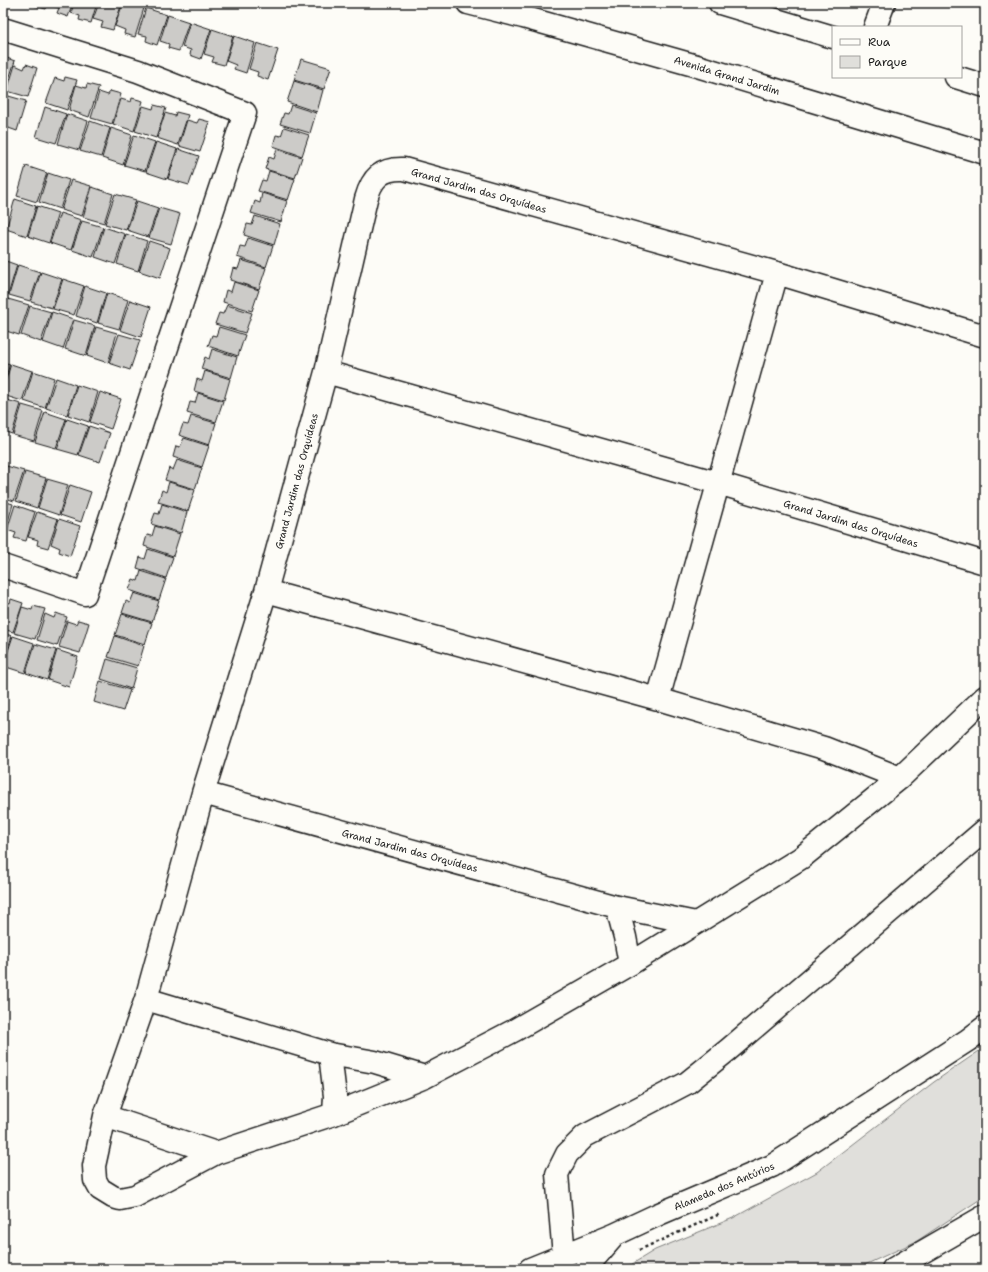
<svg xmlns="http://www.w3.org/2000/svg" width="988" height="1272" viewBox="0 0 988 1272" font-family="'Shantell Sans',sans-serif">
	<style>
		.green { fill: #e0dfdb; stroke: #7e7e7c }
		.building { fill: #cccbc8; stroke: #1c1c1c }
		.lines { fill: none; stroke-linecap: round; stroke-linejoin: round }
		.minor-casing { stroke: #1c1c1c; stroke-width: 25 }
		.path { stroke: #1c1c1c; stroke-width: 2.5; stroke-dasharray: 3 3; stroke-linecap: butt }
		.minor { stroke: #fdfcf7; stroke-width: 22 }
		.labels { text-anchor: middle; stroke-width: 3; stroke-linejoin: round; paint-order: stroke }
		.street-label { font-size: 10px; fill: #1c1c1c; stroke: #fdfcf7 }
	</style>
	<rect width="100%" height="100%" fill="#fdfcf7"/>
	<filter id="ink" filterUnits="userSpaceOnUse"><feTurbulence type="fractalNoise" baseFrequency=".025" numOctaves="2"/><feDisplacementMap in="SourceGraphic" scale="8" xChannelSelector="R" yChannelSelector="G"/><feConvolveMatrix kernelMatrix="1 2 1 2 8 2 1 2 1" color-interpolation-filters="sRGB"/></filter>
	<g filter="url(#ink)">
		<path class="green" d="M 985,1047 L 985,1196 L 917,1241 L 856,1269 L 624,1269 L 655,1250 L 733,1218 L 817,1172 L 934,1082 Z"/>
		<path class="building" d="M 36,3 L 48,3 L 46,9 L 35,6 Z
			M 50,3 L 73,3 L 68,17 L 57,13 L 59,8 L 49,5 Z
			M 74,3 L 97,3 L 91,23 L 79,20 L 80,16 L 71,13 Z
			M 99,3 L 122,3 L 113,30 L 101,27 L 103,22 L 93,19 Z
			M 123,3 L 129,3 L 144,8 L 135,37 L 124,34 L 125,30 L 115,26 Z
			M 146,8 L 167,15 L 157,45 L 146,41 L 147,36 L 138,34 Z
			M 168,15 L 189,22 L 179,51 L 168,48 L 169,44 L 160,41 Z
			M 190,22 L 211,29 L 201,59 L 190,55 L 191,50 L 182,47 Z
			M 212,29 L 233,36 L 224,65 L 212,62 L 214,57 L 204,54 Z
			M 234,36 L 255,43 L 246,73 L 234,69 L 236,65 L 226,61 Z
			M 257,43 L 278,50 L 268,80 L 257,76 L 258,72 L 249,69 Z
			M 4,57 L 15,61 L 5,91 L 3,90 Z
			M 301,59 L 331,68 L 324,89 L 294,80 Z
			M 26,64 L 37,68 L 28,97 L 7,91 L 15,65 L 24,69 Z
			M 65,77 L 77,80 L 67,110 L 46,103 L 55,78 L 64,81 Z
			M 294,81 L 323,90 L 317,112 L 287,102 Z
			M 87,84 L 99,87 L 89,117 L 69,110 L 76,85 L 86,88 Z
			M 110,91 L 121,94 L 112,124 L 91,118 L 99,92 L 108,95 Z
			M 5,95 L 26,101 L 17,131 L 3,126 L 3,102 Z
			M 132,98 L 143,101 L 134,131 L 113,124 L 121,99 L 131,102 Z
			M 154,105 L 166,108 L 156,138 L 135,131 L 143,106 L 153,109 Z
			M 291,105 L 316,113 L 310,133 L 280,124 L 284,113 L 288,114 Z
			M 45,107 L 66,114 L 56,143 L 36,137 Z
			M 176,112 L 188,115 L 178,145 L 157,138 L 165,113 L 175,116 Z
			M 67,114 L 88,121 L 79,150 L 58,144 Z
			M 199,119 L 210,122 L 200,152 L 179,146 L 187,120 L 197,123 Z
			M 90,121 L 110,128 L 101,157 L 80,151 Z
			M 284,127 L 309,135 L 302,156 L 273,146 L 276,135 L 281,136 Z
			M 111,128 L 132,135 L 123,165 L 102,158 Z
			M 134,135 L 155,142 L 145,171 L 124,165 Z
			M 156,142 L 177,149 L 167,179 L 146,172 Z
			M 178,149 L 199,156 L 189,185 L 168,179 Z
			M 277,149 L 302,157 L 295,178 L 265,169 L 269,157 L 274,159 Z
			M 3,159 L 7,160 L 3,174 Z
			M 26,166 L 47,173 L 37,202 L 17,196 Z
			M 269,171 L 295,179 L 288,200 L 258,191 L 262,180 L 266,181 Z
			M 48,173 L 69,180 L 60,209 L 39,202 Z
			M 71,180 L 91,186 L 82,216 L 61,210 Z
			M 92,187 L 113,194 L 104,223 L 83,217 Z
			M 262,193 L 287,201 L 281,222 L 251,213 L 255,201 L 260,203 Z
			M 115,194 L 136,200 L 126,230 L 105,224 Z
			M 15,199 L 36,206 L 27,236 L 6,229 Z
			M 137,201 L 158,208 L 148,237 L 127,230 Z
			M 37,206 L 58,213 L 49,243 L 28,236 Z
			M 159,208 L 180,214 L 171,244 L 149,238 Z
			M 60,213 L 81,220 L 71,250 L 50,243 Z
			M 255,216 L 280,224 L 274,245 L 244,235 L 247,224 L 252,225 Z
			M 82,221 L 103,227 L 93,257 L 72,250 Z
			M 104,227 L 125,234 L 115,264 L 95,257 Z
			M 126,234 L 147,241 L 138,271 L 117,264 Z
			M 248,238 L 273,246 L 266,267 L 237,257 L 240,246 L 245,247 Z
			M 149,241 L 170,248 L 160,278 L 139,271 Z
			M 3,260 L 17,265 L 8,295 L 3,293 Z
			M 241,260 L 266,268 L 259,289 L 230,280 L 233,268 L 238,269 Z
			M 18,265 L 40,272 L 30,301 L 9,295 Z
			M 41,272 L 62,279 L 52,308 L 31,302 Z
			M 63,279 L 84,286 L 74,315 L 53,309 Z
			M 234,282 L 259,290 L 252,311 L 223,302 L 226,290 L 231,292 Z
			M 85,286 L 106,293 L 97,323 L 76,316 Z
			M 107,293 L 128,300 L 119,329 L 98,323 Z
			M 3,297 L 7,298 L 3,309 Z
			M 8,299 L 29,305 L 19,335 L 3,330 L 3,313 Z
			M 130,300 L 151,307 L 141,337 L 120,330 Z
			M 227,305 L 252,313 L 245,333 L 215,324 L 219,313 L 223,314 Z
			M 30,306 L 51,312 L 41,342 L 21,335 Z
			M 52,312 L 73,319 L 63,349 L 43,342 Z
			M 74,320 L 95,326 L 86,356 L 65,349 Z
			M 96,327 L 117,333 L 108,363 L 87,356 Z
			M 219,327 L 245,335 L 238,356 L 208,346 L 212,335 L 216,336 Z
			M 119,334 L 140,340 L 130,370 L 109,363 Z
			M 212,349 L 237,357 L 231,378 L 201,369 L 205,357 L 209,359 Z
			M 3,362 L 10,364 L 3,385 Z
			M 11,364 L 32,371 L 22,401 L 3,395 L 3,389 Z
			M 33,371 L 54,378 L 45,408 L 24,401 Z
			M 205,371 L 230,379 L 224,400 L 194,391 L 197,379 L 202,381 Z
			M 56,378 L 76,385 L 67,415 L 46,408 Z
			M 77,385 L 98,392 L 89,422 L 68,415 Z
			M 100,392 L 121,399 L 111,429 L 90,422 Z
			M 198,393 L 223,401 L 216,422 L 187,413 L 190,402 L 195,403 Z
			M 3,399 L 21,404 L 12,434 L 3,431 Z
			M 22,405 L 43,411 L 34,441 L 13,435 Z
			M 45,412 L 66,419 L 56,448 L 35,442 Z
			M 191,416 L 216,423 L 209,445 L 179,435 L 183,424 L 188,425 Z
			M 67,419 L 88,426 L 78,455 L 57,449 Z
			M 89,426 L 110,433 L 100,462 L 79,455 Z
			M 184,438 L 209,446 L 202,467 L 173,457 L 176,446 L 180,447 Z
			M 177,460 L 202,468 L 195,489 L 165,480 L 169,468 L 173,470 Z
			M 3,465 L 24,471 L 14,501 L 3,497 Z
			M 25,472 L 46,478 L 37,508 L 16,501 Z
			M 47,479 L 68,485 L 59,515 L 38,508 Z
			M 169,482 L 195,490 L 188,511 L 158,502 L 162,490 L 166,492 Z
			M 70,485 L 91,492 L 81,522 L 60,515 Z
			M 3,501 L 13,504 L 4,535 L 3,534 Z
			M 162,504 L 187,512 L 181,533 L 151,524 L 155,513 L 159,514 Z
			M 15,505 L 35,512 L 26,541 L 14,538 L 16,533 L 7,530 Z
			M 37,512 L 58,519 L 48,548 L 37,545 L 38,540 L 28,537 Z
			M 59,519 L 80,526 L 70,556 L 59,552 L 60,548 L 51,544 Z
			M 155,526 L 180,534 L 173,556 L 144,546 L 147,535 L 152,536 Z
			M 148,549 L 173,557 L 166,578 L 137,568 L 140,557 L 145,559 Z
			M 141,571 L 166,579 L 159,600 L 129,590 L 133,579 L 138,581 Z
			M 134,593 L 159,601 L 152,622 L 122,613 L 126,601 L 130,603 Z
			M 11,599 L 23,603 L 13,632 L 3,629 L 3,601 L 10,603 Z
			M 33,606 L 45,609 L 35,639 L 14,633 L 22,607 L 32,610 Z
			M 56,613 L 67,617 L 57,646 L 37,640 L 45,614 L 54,618 Z
			M 122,614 L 152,623 L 145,644 L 115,635 Z
			M 78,620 L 89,623 L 80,653 L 59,647 L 67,621 L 76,624 Z
			M 3,633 L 12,636 L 3,664 Z
			M 13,636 L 34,643 L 25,673 L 3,666 Z
			M 115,636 L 144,646 L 138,666 L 108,657 Z
			M 35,644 L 56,650 L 47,680 L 26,673 Z
			M 57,650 L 78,657 L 69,687 L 48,680 Z
			M 107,659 L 137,668 L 131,689 L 101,679 Z
			M 100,681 L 130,690 L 123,711 L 94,702 Z"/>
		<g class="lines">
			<g class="minor-casing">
				<path id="minor" d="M 468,3 L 523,17 L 697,66 L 985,153
					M 720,3 L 833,37
					M 875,27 L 884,3
					M 3,29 L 138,71 L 245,113 L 85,594 L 3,566
					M 956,77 L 985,86
					M 985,336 L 777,273 L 404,169 C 381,168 372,178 366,199 L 326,372 L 266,591 L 203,793 L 146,999 L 105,1116 L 94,1166 L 95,1180 L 100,1189 L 113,1197 L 120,1199 L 135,1196 L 216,1153 L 334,1114 L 425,1077 L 515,1030 L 630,964 L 801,858 L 900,778 L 985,697
					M 326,372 L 718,483 L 985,563
					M 266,591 L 658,699 L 824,748 L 900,778
					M 658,699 L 777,273
					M 203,793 L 617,907 L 696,923
					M 617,907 L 625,937 L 630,964
					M 146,999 L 330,1054 L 375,1062 L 425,1077
					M 330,1054 L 335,1096 L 334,1114
					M 105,1116 L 216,1153
					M 564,1256 L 557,1174 L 567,1154 L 585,1136 L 687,1083 L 728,1050 L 985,830
					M 530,1269 L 614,1235 L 659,1214 L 772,1166 L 968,1040 L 985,1027
					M 585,1269 L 612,1238
					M 893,1269 L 985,1216"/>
			</g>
			<path class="path" d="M 639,1250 L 720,1214"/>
			<use href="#minor" class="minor"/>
		</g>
	</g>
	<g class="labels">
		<g class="street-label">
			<text transform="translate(727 75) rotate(17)" y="4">Avenida Grand Jardim</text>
			<text transform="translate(479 190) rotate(16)" y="4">Grand Jardim das Orquídeas</text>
			<text transform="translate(296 481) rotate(-75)" y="4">Grand Jardim das Orquídeas</text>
			<text transform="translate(851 523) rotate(17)" y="4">Grand Jardim das Orquídeas</text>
			<text transform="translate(410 850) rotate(15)" y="4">Grand Jardim das Orquídeas</text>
			<text transform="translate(724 1186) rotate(-23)" y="4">Alameda dos Antúrios</text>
		</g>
	</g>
	<rect width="988" height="1272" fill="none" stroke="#fdfcf7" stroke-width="16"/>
	<rect x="8" y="8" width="972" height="1256" fill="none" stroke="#1c1c1c" stroke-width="1.5" filter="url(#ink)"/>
	<rect x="832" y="26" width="130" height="52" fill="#fdfcf7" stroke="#a3a29f"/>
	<rect x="840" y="39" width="20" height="6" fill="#fdfcf7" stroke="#a3a29f"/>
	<text x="868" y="46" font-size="12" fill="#1c1c1c">Rua</text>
	<rect x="840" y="56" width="20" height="12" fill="#e0dfdb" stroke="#a3a29f"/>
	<text x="868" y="66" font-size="12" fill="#1c1c1c">Parque</text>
</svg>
